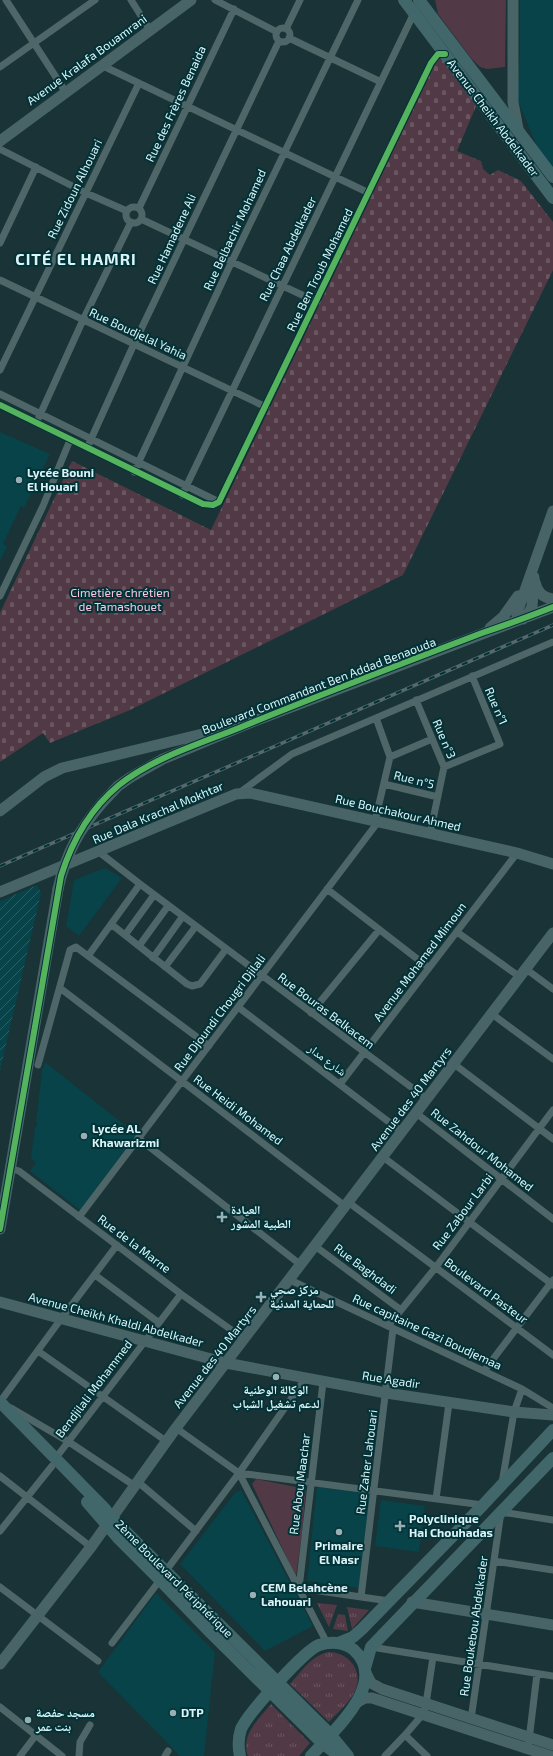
<svg xmlns="http://www.w3.org/2000/svg" width="553" height="1756" viewBox="0 0 553 1756" font-family="'Exo 2','Noto Naskh Arabic',sans-serif">
	<style>
		.built { fill: #074349 }
		.industrial { fill: url(#industrial-furrows) }
		.grass { fill: url(#grass-tufts) }
		.cemetery { fill: url(#cemetery-stones) }
		.green { fill: #523946 }
		.lines { fill: none; stroke-linecap: round; stroke-linejoin: round }
		.street { stroke: #4e6668; stroke-width: 7 }
		.secondary { stroke: #496467; stroke-width: 11 }
		.primary { stroke: #42676b; stroke-width: 12 }
		.rail-casing { stroke: #55696c; stroke-width: 3.5 }
		.rail { stroke: #003237; stroke-width: 2; stroke-dasharray: 6; stroke-linecap: butt }
		.secondary-bridge { stroke: #496467; stroke-width: 11 }
		.cycleway-casing { stroke: #003237; stroke-width: 8 }
		.cycleway { stroke: #56b35d; stroke-width: 6 }
		.poi-dot { fill: #98b0b3; stroke: #003237; stroke-width: 1.5 }
		.labels { text-anchor: middle; stroke-width: 4; stroke-linejoin: round; paint-order: stroke }
		.street-label { font-size: 12px; fill: #dcf4f7; stroke: #003237 }
		.poi-label { font-size: 12px; font-weight: bold; fill: #dcf4f7; stroke: #003237; text-anchor: start }
		.park-label { font-size: 12px; fill: #fdc7df; stroke: #003237 }
		.district-label { font-size: 16px; font-weight: bold; letter-spacing: 1px; fill: #dcf4f7; stroke: #003237 }
	</style>
	<defs>
		<pattern id="industrial-furrows" width="10" height="10" patternUnits="userSpaceOnUse"><rect width="10" height="10" fill="#074349"/><path d="M-1 1l2-2M0 10L10 0M9 11l2-2" fill="none" stroke="#2b5f64"/></pattern>
		<pattern id="grass-tufts" width="24" height="20" patternUnits="userSpaceOnUse"><rect width="24" height="20" fill="#523946"/><path d="M3 7l-1-3M5 7V3M7 7l1-3M15 17l-1-3M17 17v-4M19 17l1-3" fill="none" stroke="#6a5661"/></pattern>
		<pattern id="cemetery-stones" width="16" height="16" patternUnits="userSpaceOnUse"><rect width="16" height="16" fill="#523946"/><path d="M2 7V4a2 2 0 0 1 4 0v3zM10 15v-3a2 2 0 0 1 4 0v3z" fill="#6a5661"/></pattern>
	</defs>
	<rect width="100%" height="100%" fill="#193336"/>
	<path class="built" d="M 520,0 L 553,0 L 553,170 L 538,149 L 517,98 L 520,50 Z
		M 0,432 L 50,454 L 24,508 L 21,506 L 3,544 L 7,546 L 0,561 Z
		M 105,868 L 122,878 L 79,936 L 66,926 L 74,880 Z
		M 45,1062 L 136,1134 L 134,1139 L 80,1210 L 30,1171 L 36,1163 L 31,1158 L 35,1128 L 38,1124 L 36,1122 L 42,1070 Z
		M 317,1487 L 371,1494 L 359,1588 L 307,1581 Z
		M 241,1490 L 313,1626 L 265,1651 L 180,1564 L 235,1493 Z
		M 381,1500 L 425,1506 L 419,1552 L 375,1546 Z
		M 156,1593 L 215,1652 L 204,1756 L 180,1756 L 98,1672 Z"/>
	<path class="industrial" d="M 37,885 L 41,893 L 0,1071 L 0,901 Z"/>
	<path class="grass" d="M 317,1603 L 337,1605 L 329,1627 Z
		M 347,1607 L 369,1610 L 352,1629 Z
		M 338,1614 L 345,1615 L 348,1631 L 333,1629 Z
		M 328,1652 C 350,1652 365,1673 354,1693 C 348,1704 337,1713 329,1722 L 290,1684 C 301,1672 311,1656 328,1652 Z
		M 271,1704 L 310,1743 L 299,1756 L 248,1756 C 240,1735 259,1719 271,1704 Z"/>
	<path class="cemetery" d="M 438,58 L 442,59 L 477,104 L 457,151 L 481,161 L 483,169 L 490,175 L 498,170 L 521,181 L 553,222 L 553,270 L 403,575 L 130,710 L 50,743 L 43,733 L 0,762 L 0,613 L 72,461 L 211,530 Z"/>
	<path class="green" d="M 435,0 L 506,0 L 505,67 L 487,69 L 480,67 L 471,58 L 438,14 Z
		M 256,1479 L 306,1489 L 302,1532 L 296,1577 L 252,1484 Z"/>
	<g class="lines">
		<path class="street" d="M 6,0 L 65,91
			M 131,0 L 150,30
			M 215,0 L 277,32
			M276 35a7 7 0 1 1 14 0a7 7 0 1 1-14 0Z
			M 286,29 L 300,0
			M 289,38 L 381,82
			M 101,65 L 369,193
			M 0,67 L 95,0
			M 0,149 L 86,193 L 127,211
			M126 215a8 8 0 1 1 16 0a8 8 0 1 1-16 0Z
			M 139,208 L 234,9
			M 141,219 L 317,302
			M 0,243 L 36,167
			M 0,280 L 266,407
			M 0,370 L 139,83
			M 0,394 L 219,502
			M 0,405 L 203,504 L 213,505 L 219,502 L 431,63 L 438,54 L 445,54
			M 39,417 L 83,320 L 131,222
			M 87,448 L 134,344 L 279,41
			M 134,472 L 232,261 L 358,0
			M 182,495 L 414,13
			M 0,596 L 43,506 L 70,440
			M 416,700 L 444,767 L 430,834
			M 390,757 L 432,739
			M 444,767 L 500,744 L 472,676
			M 384,784 L 438,797
			M 239,793 L 292,754 L 553,642
			M 375,821 L 390,757 L 376,718
			M 99,852 L 140,884 L 427,1099
			M 327,889 L 429,968
			M 111,924 L 187,984 L 192,986 L 200,984 L 226,949
			M 457,932 L 520,977
			M 125,935 L 154,895
			M 139,946 L 168,906
			M 88,956 L 140,884
			M 153,958 L 183,916
			M 165,967 L 196,926
			M 526,969 L 553,989
			M 60,988 L 345,1206
			M 238,1007 L 402,1132
			M 311,1013 L 379,930
			M 492,1014 L 553,1059
			M 454,1064 L 553,1139
			M 38,1065 L 70,950 L 76,947 L 209,1046
			M 340,1084 L 517,853
			M 416,1113 L 553,1219
			M 138,1138 L 301,1265
			M 383,1157 L 553,1285
			M 9,1168 L 19,1171 L 181,1294 L 244,1339
			M 348,1202 L 553,1355
			M 79,1217 L 378,822
			M 315,1246 L 401,1310
			M 95,1275 L 158,1322
			M 290,1280 L 522,1389 L 553,1408
			M 388,1326 L 436,1267 L 553,1110
			M 38,1351 L 166,1441
			M 484,1371 L 553,1280
			M 323,1382 L 299,1588 L 389,1601
			M 2,1403 L 0,1402 L 61,1319 L 117,1245
			M 11,1408 L 69,1442 L 135,1486
			M 176,1428 L 239,1473 L 327,1643
			M 55,1459 L 181,1294
			M 239,1473 L 483,1505
			M 0,1476 L 91,1547
			M 138,1482 L 196,1531
			M 502,1483 L 514,1412 L 522,1389
			M 436,1499 L 449,1403
			M 0,1531 L 52,1466
			M 494,1561 L 553,1570
			M 165,1572 L 239,1473 L 305,1379
			M 0,1587 L 98,1661
			M 361,1597 L 393,1329
			M 112,1643 L 160,1580
			M 371,1647 L 553,1676
			M 0,1707 L 62,1756
			M 471,1719 L 501,1512 L 553,1520
			M 528,1748 L 537,1674
			M 20,1756 L 36,1735
			M 79,1756 L 80,1742 L 90,1725
			M 165,1756 L 168,1751
			M 385,1756 L 405,1735
			M 427,1756 L 405,1735 L 423,1714 L 426,1704 L 433,1657"/>
		<path class="secondary" d="M 513,0 L 513,102 L 518,129
			M 0,141 L 191,0
			M 534,577 L 532,607 L 528,614 L 523,619 L 519,618 L 517,615 L 518,610 L 553,511
			M 535,582 C 537,592 543,598 553,599
			M 490,628 L 503,617 L 518,596
			M 102,803 L 118,786 L 131,777 L 163,759 L 257,720 L 553,607
			M 0,811 L 44,777 L 62,768 L 223,729
			M 0,892 L 236,794 L 250,793 L 517,853 L 553,864
			M 0,1229 L 58,889
			M 0,1302 L 226,1363 L 386,1393 L 514,1412 L 553,1415
			M 412,1602 L 553,1625
			M 0,1664 L 91,1547 L 176,1428 L 553,933
			M 366,1673 L 371,1683 L 382,1689 L 553,1745
			M 356,1703 L 365,1698 L 372,1698 L 550,1756"/>
		<path class="primary" d="M 404,0 L 553,198
			M 419,0 L 553,177
			M 0,1402 L 105,1509 L 110,1516 L 330,1734 L 348,1756
			M 87,1502 L 119,1539 L 160,1580 L 211,1633 L 322,1743 L 338,1755
			M 338,1643 L 353,1637 L 362,1629 L 483,1505 L 553,1430
			M 365,1668 L 371,1647 L 553,1458
			M 240,1756 C 238,1747 238,1738 241,1729 C 248,1713 305,1650 319,1645 C 330,1641 345,1642 354,1650 C 390,1683 332,1732 311,1756"/>
		<g class="rail-casing">
			<path id="rail" d="M 0,866 L 553,625"/>
		</g>
		<use href="#rail" class="rail"/>
		<path class="secondary-bridge" d="M 58,889 C 66,853 79,830 102,803"/>
		<g class="cycleway-casing">
			<path id="cycleway" d="M 0,405 L 203,504 L 213,505 L 219,502 L 431,63 L 438,54 L 445,54
				M 0,1229 L 61,876 C 72,841 91,808 119,785 C 153,758 199,744 239,728 C 319,695 401,664 482,633 C 506,625 530,616 553,607"/>
		</g>
		<use href="#cycleway" class="cycleway"/>
	</g>
	<g class="poi-dot">
		<circle cx="19" cy="480" r="4"/>
		<circle cx="84" cy="1136" r="4"/>
		<path d="M220 1211h4v4h4v4h-4v4h-4v-4h-4v-4h4z"/>
		<path d="M259 1291h4v4h4v4h-4v4h-4v-4h-4v-4h4z"/>
		<circle cx="276" cy="1377" r="4"/>
		<path d="M398 1520h4v4h4v4h-4v4h-4v-4h-4v-4h4z"/>
		<circle cx="339" cy="1532" r="4"/>
		<circle cx="253" cy="1595" r="4"/>
		<circle cx="173" cy="1713" r="4"/>
		<circle cx="28" cy="1720" r="4"/>
	</g>
	<g class="labels">
		<g class="street-label">
			<text transform="translate(87 60) rotate(-36)" y="4">Avenue Kralafa Bouamrani</text>
			<text transform="translate(176 104) rotate(-65)" y="4">Rue des Frères Benaida</text>
			<text transform="translate(493 118) rotate(53)" y="4">Avenue Cheikh Abdelkader</text>
			<text transform="translate(75 189) rotate(-64)" y="4">Rue Zidoun Alhouari</text>
			<text transform="translate(235 230) rotate(-65)" y="4">Rue Belbachir Mohamed</text>
			<text transform="translate(172 239) rotate(-65)" y="4">Rue Hamadene Ali</text>
			<text transform="translate(288 249) rotate(-64)" y="4">Rue Chaa Abdelkader</text>
			<text transform="translate(320 270) rotate(-64)" y="4">Rue Ben Troub Mohamed</text>
			<text transform="translate(138 334) rotate(25)" y="4">Rue Boudjelal Yahia</text>
			<text transform="translate(319 686) rotate(-21)" y="4">Boulevard Commandant Ben Addad Benaouda</text>
			<text transform="translate(496 706) rotate(67)" y="4">Rue n°1</text>
			<text transform="translate(444 739) rotate(67)" y="4">Rue n°3</text>
			<text transform="translate(414 780) rotate(14)" y="4">Rue n°5</text>
			<text transform="translate(158 813) rotate(-23)" y="4">Rue Dala Krachal Mokhtar</text>
			<text transform="translate(398 813) rotate(13)" y="4">Rue Bouchakour Ahmed</text>
			<text transform="translate(420 962) rotate(-53)" y="4">Avenue Mohamed Mimoun</text>
			<text transform="translate(326 1011) rotate(37)" y="4">Rue Bouras Belkacem</text>
			<text transform="translate(220 1013) rotate(-53)" y="4">Rue Djoundi Chougri Djilali</text>
			<text transform="translate(327 1060) rotate(37)" y="4">شارع مدار</text>
			<text transform="translate(411 1099) rotate(-53)" y="4">Avenue des 40 Martyrs</text>
			<text transform="translate(238 1110) rotate(37)" y="4">Rue Heidi Mohamed</text>
			<text transform="translate(482 1150) rotate(38)" y="4">Rue Zahdour Mohamed</text>
			<text transform="translate(463 1212) rotate(-53)" y="4">Rue Zabour Larbi</text>
			<text transform="translate(134 1244) rotate(37)" y="4">Rue de la Marne</text>
			<text transform="translate(365 1269) rotate(37)" y="4">Rue Baghdadi</text>
			<text transform="translate(486 1291) rotate(37)" y="4">Boulevard Pasteur</text>
			<text transform="translate(116 1320) rotate(15)" y="4">Avenue Cheïkh Khaldi Abdelkader</text>
			<text transform="translate(427 1332) rotate(25)" y="4">Rue capitaine Gazi Boudjemaa</text>
			<text transform="translate(215 1357) rotate(-52)" y="4">Avenue des 40 Martyrs</text>
			<text transform="translate(391 1380) rotate(9)" y="4">Rue Agadir</text>
			<text transform="translate(94 1389) rotate(-53)" y="4">Bendjilali Mohammed</text>
			<text transform="translate(367 1462) rotate(-83)" y="4">Rue Zaher Lahouari</text>
			<text transform="translate(300 1484) rotate(-83)" y="4">Rue Abou Maachar</text>
			<text transform="translate(174 1579) rotate(45)" y="4">2ème Boulevard Périphérique</text>
			<text transform="translate(474 1626) rotate(-82)" y="4">Rue Boukebou Abdelkader</text>
		</g>
		<g class="poi-label">
			<text x="27" y="477">Lycée Bouni<tspan x="27" dy="14">El Houari</tspan></text>
			<text x="92" y="1133">Lycée AL<tspan x="92" dy="14">Khawarizmi</tspan></text>
			<text x="231" y="1214">العيادة<tspan x="231" dy="14">الطبية المشور</tspan></text>
			<text x="270" y="1294">مركز صحي<tspan x="270" dy="14">للحماية المدنية</tspan></text>
			<text x="276" y="1394" text-anchor="middle">الوكالة الوطنية<tspan x="276" dy="14">لدعم تشغيل الشباب</tspan></text>
			<text x="409" y="1523">Polyclinique<tspan x="409" dy="14">Hai Chouhadas</tspan></text>
			<text x="339" y="1550" text-anchor="middle">Primaire<tspan x="339" dy="14">El Nasr</tspan></text>
			<text x="261" y="1592">CEM Belahcène<tspan x="261" dy="14">Lahouari</tspan></text>
			<text x="36" y="1717">مسجد حفصة<tspan x="36" dy="14">بنت عمر</tspan></text>
			<text x="181" y="1717">DTP</text>
		</g>
		<g class="park-label">
			<text x="120" y="597">Cimetière chrétien<tspan x="120" dy="14">de Tamashouet</tspan></text>
		</g>
		<g class="district-label">
			<text x="76" y="265">CITÉ EL HAMRI</text>
		</g>
	</g>
</svg>
